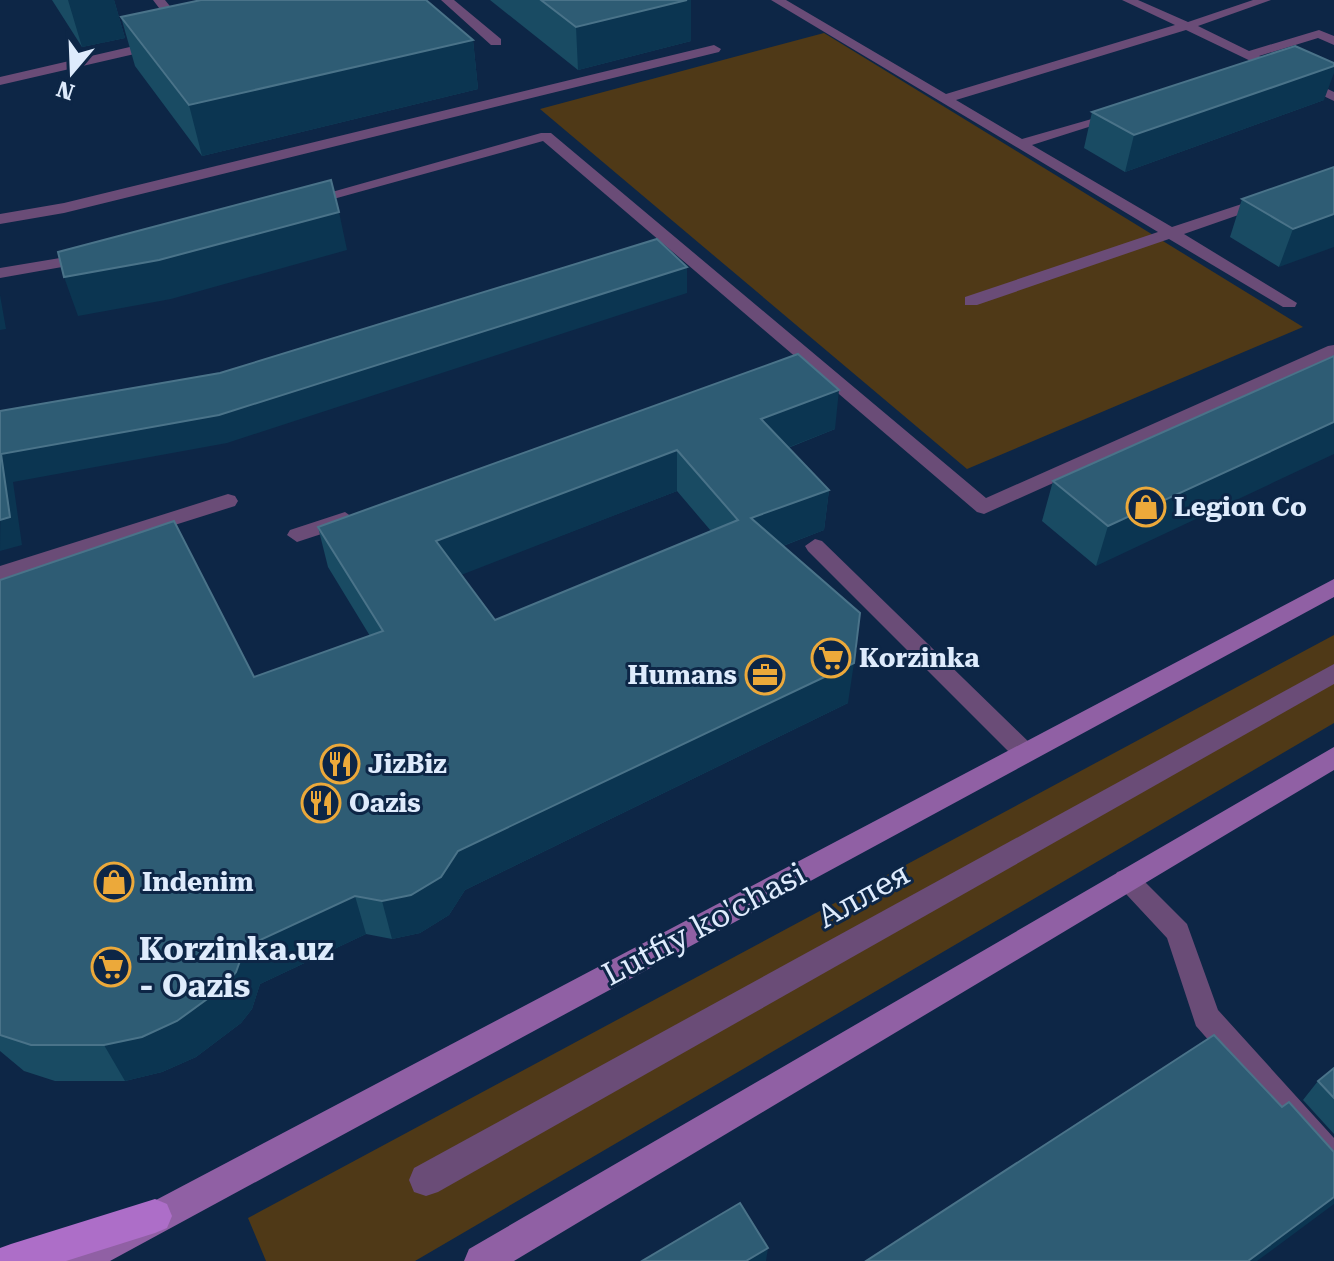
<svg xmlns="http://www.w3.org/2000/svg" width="1334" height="1261" viewBox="0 0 1334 1261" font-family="'Roboto Serif',serif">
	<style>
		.green { fill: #4f3917 }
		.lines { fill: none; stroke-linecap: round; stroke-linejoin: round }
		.service { fill: #6a4c77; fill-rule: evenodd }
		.pedestrian { fill: #6a4c77; fill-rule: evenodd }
		.secondary { fill: #9060a4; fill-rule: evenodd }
		.primary { fill: #ad6ec8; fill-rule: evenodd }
		.wall { fill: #194b63; fill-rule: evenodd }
		.shaded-wall { fill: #0b3551 }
		.building { fill: #2e5c74; stroke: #4a7389; stroke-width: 2; fill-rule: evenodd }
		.labels { text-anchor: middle; stroke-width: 6; stroke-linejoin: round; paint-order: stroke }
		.poi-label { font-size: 26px; font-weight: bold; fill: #deebfc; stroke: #0d2646; text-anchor: start }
		.near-street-label { font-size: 32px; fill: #deebfc; stroke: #0d2646 }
		.near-poi-label { font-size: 32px; font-weight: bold; fill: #deebfc; stroke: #0d2646; text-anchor: start }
	</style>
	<rect width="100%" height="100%" fill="#0d2646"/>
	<path class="green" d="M 824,33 L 1303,327 L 967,469 L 540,109 Z
		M 1334,635 L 1334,723 L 415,1261 L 266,1261 L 248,1218 Z"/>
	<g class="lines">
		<path class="service" d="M 153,0 L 165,0 L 189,30 L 188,33 L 178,33 Z
			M 441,0 L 454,0 L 501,39 L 501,45 L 491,45 Z
			M 771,0 L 786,0 L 946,94 L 1175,25 L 1122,0 L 1138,0 L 1188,22 L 1253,0 L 1271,0 L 1198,26 L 1249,51 L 1319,30 L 1334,36 L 1334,45 L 1318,38 L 1259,56 L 1334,92 L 1334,101 L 1186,30 L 956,100 L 1022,139 L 1123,110 L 1123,116 L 1032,145 L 1172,227 L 1260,198 L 1270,198 L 1270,204 L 1184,234 L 1297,303 L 1295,307 L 1283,307 L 1169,239 L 977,305 L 965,305 L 965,297 L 1158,232 Z
			M 160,40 L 165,41 L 165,47 L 0,85 L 0,77 Z
			M 714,45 L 721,49 L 719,52 L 64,213 L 0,224 L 0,214 L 64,203 Z
			M 541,133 L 551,133 L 986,498 L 1328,346 L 1334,345 L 1334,357 L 984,514 L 977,512 L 543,141 L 308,206 L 300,201 Z
			M 90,253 L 96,255 L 96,261 L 0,278 L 0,268 Z
			M 228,494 L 235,496 L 238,501 L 235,506 L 0,580 L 0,566 Z
			M 345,512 L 355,519 L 352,524 L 297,542 L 287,535 L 290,530 Z
			M 815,539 L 822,541 L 1033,746 L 1037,753 L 1033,760 L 1017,760 L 808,551 L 805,546 Z
			M 1126,869 L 1135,872 L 1187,924 L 1218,1010 L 1334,1138 L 1334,1175 L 1323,1170 L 1196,1026 L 1167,938 L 1113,880 L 1117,872 Z"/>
		<path class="pedestrian" d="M 1334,664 L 1334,684 L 438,1192 L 426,1196 L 414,1192 L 409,1180 L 414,1168 Z"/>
		<path class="secondary" d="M 1334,579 L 1334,597 L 110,1261 L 58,1261 L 63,1249 Z
			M 1334,747 L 1334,770 L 514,1261 L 464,1261 L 469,1249 Z"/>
		<path class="primary" d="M 155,1199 L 167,1204 L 172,1216 L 167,1228 L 155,1233 L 66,1261 L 0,1261 L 0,1248 L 11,1244 Z"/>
	</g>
	<path class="wall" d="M 52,0 L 114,0 L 125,38 L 82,47 Z
		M 490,0 L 691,0 L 691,41 L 578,70 Z
		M 121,17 L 473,40 L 478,89 L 202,156 L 135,66 Z
		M 1324,100 L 1125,172 L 1084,148 L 1092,112 Z
		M 1334,167 L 1279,267 L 1230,237 L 1242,199 Z
		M 798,354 L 835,429 L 788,448 L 829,490 L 824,530 L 783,546 L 848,703 L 465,890 L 449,915 L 420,933 L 392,939 L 366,934 L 260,984 L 252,1009 L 241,1023 L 196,1057 L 162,1072 L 125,1081 L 55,1081 L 24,1071 L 0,1051 L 0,580 L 254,677 L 370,636 L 328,567 L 318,527 ZM 677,491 L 711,531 L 495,620 L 461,574 Z
		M 1334,356 L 1096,566 L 1042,521 L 1053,481 Z
		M 1334,1068 L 1334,1134 L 1303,1100 L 1318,1081 Z"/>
	<path class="shaded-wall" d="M 68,0 L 114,0 L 125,38 L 82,47 Z
		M 687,0 L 691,0 L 691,41 L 578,70 L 576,27 Z
		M 473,40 L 478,89 L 202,156 L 189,105 Z
		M 1334,66 L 1334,73 L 1324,100 L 1125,172 L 1134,135 Z
		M 339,212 L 347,250 L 171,299 L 78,316 L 64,277 Z
		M 1334,214 L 1334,247 L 1279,267 L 1293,229 Z
		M 687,267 L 687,293 L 227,443 L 13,482 L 22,545 L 0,551 L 1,454 Z
		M 0,295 L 6,329 L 0,330 Z
		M 839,390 L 835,429 L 759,459 L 761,419 Z
		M 1334,422 L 1334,454 L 1096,566 L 1108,526 Z
		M 677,450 L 677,491 L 443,582 L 436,541 Z
		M 829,490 L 824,530 L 748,559 L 751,518 Z
		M 854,663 L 848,703 L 465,890 L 449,915 L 420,933 L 392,939 L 382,901 L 458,851 Z
		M 355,896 L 366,934 L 260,984 L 252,1009 L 241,1023 L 196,1057 L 162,1072 L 125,1081 L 104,1045 L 245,947 Z
		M 1334,1197 L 1334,1204 L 1257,1261 L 1248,1261 Z
		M 768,1248 L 766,1261 L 746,1261 Z"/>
	<path class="building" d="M 201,0 L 426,0 L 473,40 L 189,105 L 121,17 Z
		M 541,0 L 687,0 L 576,27 Z
		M 1295,46 L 1334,63 L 1334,66 L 1134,135 L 1092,112 Z
		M 1334,167 L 1334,214 L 1293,229 L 1242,199 Z
		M 331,180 L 339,212 L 159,260 L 64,277 L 58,252 Z
		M 657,239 L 687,267 L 219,415 L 1,454 L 10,517 L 0,520 L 0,411 L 220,373 Z
		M 798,354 L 839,390 L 761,419 L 829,490 L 751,518 L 860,613 L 854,663 L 458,851 L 441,877 L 411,895 L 382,901 L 355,896 L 245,947 L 236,972 L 225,986 L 177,1021 L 142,1037 L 104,1045 L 31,1045 L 0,1035 L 0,580 L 174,521 L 254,677 L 383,631 L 318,527 ZM 677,450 L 738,520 L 495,620 L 436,541 Z
		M 1334,356 L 1334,422 L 1108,526 L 1053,481 Z
		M 1214,1035 L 1282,1107 L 1289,1102 L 1334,1152 L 1334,1197 L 1248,1261 L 866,1261 Z
		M 1334,1068 L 1334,1098 L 1318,1081 Z
		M 740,1203 L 768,1248 L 746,1261 L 642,1261 Z"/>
	<defs>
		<g id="shop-ring" transform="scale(2)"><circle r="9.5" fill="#0d2646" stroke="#eca93a" stroke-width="1.5"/><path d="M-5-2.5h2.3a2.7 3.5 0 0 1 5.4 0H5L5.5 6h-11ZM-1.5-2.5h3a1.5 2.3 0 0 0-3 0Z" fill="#eca93a"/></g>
		<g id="supermarket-ring" transform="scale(2)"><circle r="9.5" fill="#0d2646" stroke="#eca93a" stroke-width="1.5"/><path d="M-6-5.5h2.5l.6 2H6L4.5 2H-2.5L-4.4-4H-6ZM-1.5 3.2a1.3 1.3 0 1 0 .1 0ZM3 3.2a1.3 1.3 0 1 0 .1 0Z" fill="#eca93a"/></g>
		<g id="office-ring" transform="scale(2)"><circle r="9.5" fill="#0d2646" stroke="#eca93a" stroke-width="1.5"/><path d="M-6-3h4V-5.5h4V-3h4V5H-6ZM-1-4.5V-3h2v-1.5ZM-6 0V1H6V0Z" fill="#eca93a"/></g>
		<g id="restaurant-ring" transform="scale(2)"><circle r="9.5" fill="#0d2646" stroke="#eca93a" stroke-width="1.5"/><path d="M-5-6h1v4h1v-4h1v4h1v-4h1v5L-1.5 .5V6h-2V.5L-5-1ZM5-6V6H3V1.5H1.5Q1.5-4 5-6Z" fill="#eca93a"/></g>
	</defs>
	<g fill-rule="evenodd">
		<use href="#shop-ring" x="1146" y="507"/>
		<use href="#supermarket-ring" x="831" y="658"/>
		<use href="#office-ring" x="765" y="675"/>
		<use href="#restaurant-ring" x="340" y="764"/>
		<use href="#restaurant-ring" x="321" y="803"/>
		<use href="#shop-ring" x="114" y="882"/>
		<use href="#supermarket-ring" x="111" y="967"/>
	</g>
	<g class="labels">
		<g class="poi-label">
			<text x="1174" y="516">Legion Co</text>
			<text x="859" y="667">Korzinka</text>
			<text x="737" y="684" text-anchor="end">Humans</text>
			<text x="368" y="773">JizBiz</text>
			<text x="349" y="812">Oazis</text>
			<text x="142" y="891">Indenim</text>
		</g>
		<g class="near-street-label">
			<text transform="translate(863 895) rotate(-29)" y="11">Аллея</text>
			<text transform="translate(704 924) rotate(-28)" y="11">Lutfiy ko'chasi</text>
		</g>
		<g class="near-poi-label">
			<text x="139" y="960">Korzinka.uz<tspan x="139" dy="37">- Oazis</tspan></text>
		</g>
	</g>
	<g transform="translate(72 72) rotate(199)" stroke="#0d2646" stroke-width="6" paint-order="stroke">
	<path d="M0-6L14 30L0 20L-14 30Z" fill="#deebfc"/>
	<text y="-12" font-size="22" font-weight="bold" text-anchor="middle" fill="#deebfc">N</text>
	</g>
</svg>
